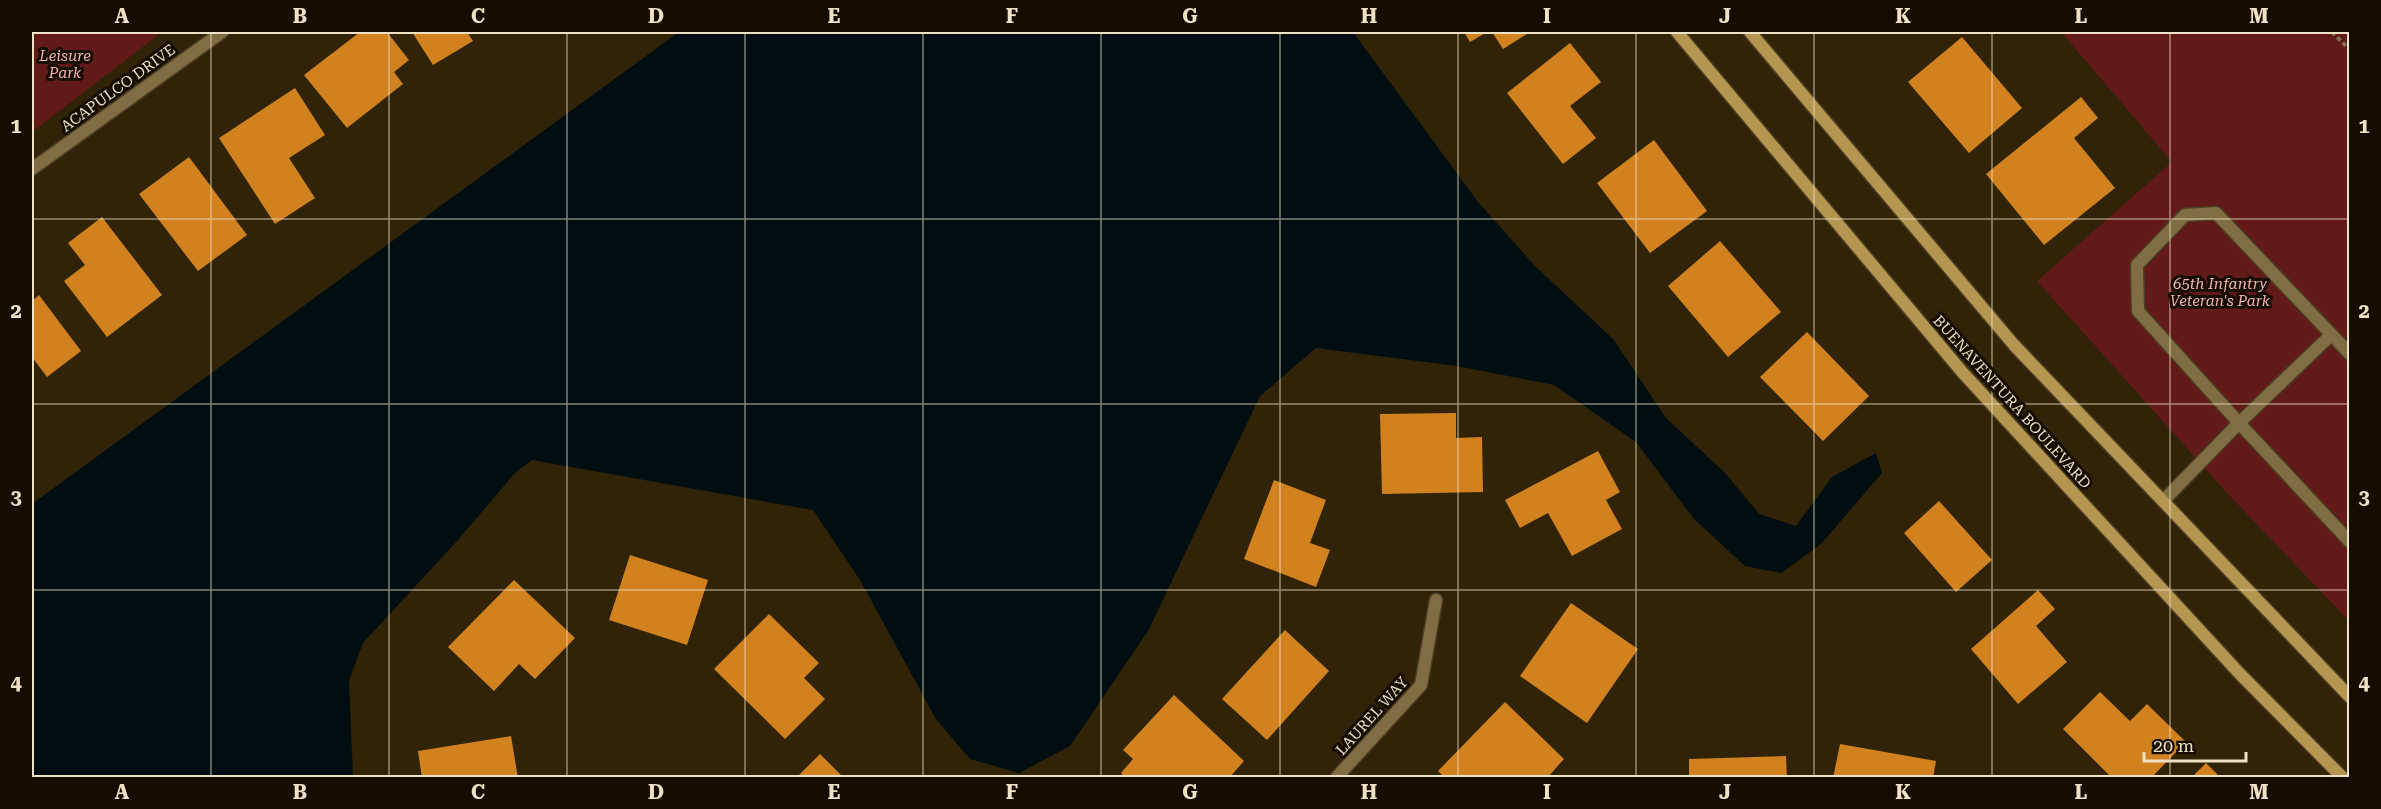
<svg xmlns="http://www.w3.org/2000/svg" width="2381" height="809" viewBox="0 0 2381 809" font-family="'Roboto Serif',serif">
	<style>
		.green { fill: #621a19 }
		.water { fill: #000e11 }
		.building { fill: #d1821f }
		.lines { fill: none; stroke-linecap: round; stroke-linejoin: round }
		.lane-casing { stroke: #4b3e22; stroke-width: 15 }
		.street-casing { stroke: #4b3e22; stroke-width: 15 }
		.secondary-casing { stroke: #4b3e22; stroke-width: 15 }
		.path { stroke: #7d7054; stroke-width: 4; stroke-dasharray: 4.5 3; stroke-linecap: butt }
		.lane { stroke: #816d43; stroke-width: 12 }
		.street { stroke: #816d43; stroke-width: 12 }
		.secondary { stroke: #b59650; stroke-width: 12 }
		.grid { fill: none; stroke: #eee1c6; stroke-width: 1.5; stroke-opacity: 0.55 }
		.labels { text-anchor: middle; stroke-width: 6; stroke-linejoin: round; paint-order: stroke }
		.park-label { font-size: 15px; font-style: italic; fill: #efb5af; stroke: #160d00 }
		.street-label { font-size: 15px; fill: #eee1c6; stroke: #160d00 }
		.neatline { fill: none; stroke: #eee1c6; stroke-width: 2 }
		.grid-label { font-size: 20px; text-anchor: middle; font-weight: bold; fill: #eee1c6 }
	</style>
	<rect width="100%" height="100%" fill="#302307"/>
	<path class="green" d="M 32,32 L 162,32 L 32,132 Z
		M 2061,32 L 2349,32 L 2349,621 L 2228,494 L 2037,281 L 2172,162 Z"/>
	<path class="water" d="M 679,32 L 1353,32 L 1478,202 L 1535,266 L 1614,340 L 1666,418 L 1725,473 L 1759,514 L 1796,526 L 1832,477 L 1876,453 L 1882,473 L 1821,544 L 1781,573 L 1745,566 L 1694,519 L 1636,442 L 1554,385 L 1457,366 L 1316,348 L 1260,396 L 1148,631 L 1070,746 L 1019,773 L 970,759 L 936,719 L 860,580 L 813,510 L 532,460 L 516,472 L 457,541 L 363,643 L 349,680 L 353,777 L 32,777 L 32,504 Z"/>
	<path class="building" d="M 360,32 L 387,32 L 409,60 L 394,72 L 403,84 L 347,128 L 304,75 Z
		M 412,32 L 467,32 L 473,41 L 433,65 Z
		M 1464,32 L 1487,32 L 1470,42 Z
		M 1492,32 L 1530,32 L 1503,49 Z
		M 1962,37 L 2022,108 L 1969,153 L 1908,82 Z
		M 1570,43 L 1601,82 L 1570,106 L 1596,138 L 1563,164 L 1507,93 Z
		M 295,88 L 325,135 L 289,158 L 315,198 L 275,224 L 219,138 Z
		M 2081,97 L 2098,118 L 2074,138 L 2115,188 L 2044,245 L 1986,174 Z
		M 1654,140 L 1707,211 L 1650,253 L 1597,183 Z
		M 189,157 L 247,235 L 198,271 L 139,194 Z
		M 102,217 L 162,295 L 107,337 L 64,281 L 85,265 L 68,243 Z
		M 1720,241 L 1781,312 L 1728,357 L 1668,286 Z
		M 39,295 L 81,351 L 47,377 L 32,357 L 32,301 Z
		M 1807,332 L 1869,396 L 1823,441 L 1760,377 Z
		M 1456,413 L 1456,438 L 1482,437 L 1483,492 L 1382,494 L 1380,414 Z
		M 1598,451 L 1620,492 L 1606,500 L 1622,529 L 1572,556 L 1548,513 L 1520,528 L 1505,500 Z
		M 1274,480 L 1326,500 L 1310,543 L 1330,550 L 1316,587 L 1244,559 Z
		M 1939,501 L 1992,560 L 1956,592 L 1904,533 Z
		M 630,555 L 708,580 L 687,645 L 609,620 Z
		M 514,580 L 575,638 L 535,679 L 519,664 L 494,691 L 448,647 Z
		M 2038,590 L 2055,609 L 2036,626 L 2067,662 L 2018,704 L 1971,649 Z
		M 1571,603 L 1638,649 L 1587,723 L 1520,676 Z
		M 769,614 L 819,663 L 804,678 L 825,699 L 785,739 L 714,669 Z
		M 1285,630 L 1329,671 L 1267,740 L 1222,699 Z
		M 2100,692 L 2130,721 L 2147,704 L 2186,742 L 2151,778 L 2112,778 L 2063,729 Z
		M 1174,695 L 1244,761 L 1229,778 L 1125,778 L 1121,773 L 1133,759 L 1123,750 Z
		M 1505,702 L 1564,759 L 1547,778 L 1445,778 L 1438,771 Z
		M 511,736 L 518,778 L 422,778 L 418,751 Z
		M 1840,744 L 1936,761 L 1933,778 L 1833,778 Z
		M 820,754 L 844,778 L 796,778 Z
		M 1786,756 L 1787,778 L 1689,778 L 1689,759 Z
		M 2206,763 L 2221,778 L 2191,778 Z"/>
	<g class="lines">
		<g class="lane-casing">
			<path id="lane" d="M 2331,335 L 2239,423 L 2350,542
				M 2163,501 L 2239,423 L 2138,311 L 2137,265 L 2185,215 L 2216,213 L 2350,354"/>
		</g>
		<g class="street-casing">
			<path id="street" d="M 32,169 L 222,32
				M 1336,778 L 1421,685 L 1436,600"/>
		</g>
		<g class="secondary-casing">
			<path id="secondary" d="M 1677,32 L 1963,373 L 2240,674 L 2343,778
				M 1750,32 L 2014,345 L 2350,697"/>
		</g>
		<path class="path" d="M 2332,32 L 2350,50"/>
		<use href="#lane" class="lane"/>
		<use href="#street" class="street"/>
		<use href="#secondary" class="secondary"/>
	</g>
	<path class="grid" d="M 211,32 L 211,778M 389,32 L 389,778M 567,32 L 567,778M 745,32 L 745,778M 923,32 L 923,778M 1101,32 L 1101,778M 1280,32 L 1280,778M 1458,32 L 1458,778M 1636,32 L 1636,778M 1814,32 L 1814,778M 1992,32 L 1992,778M 2170,32 L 2170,778M 32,219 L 2350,219M 32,404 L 2350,404M 32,590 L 2350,590"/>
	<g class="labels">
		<g class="park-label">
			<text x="65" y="61">Leisure<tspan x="65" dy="17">Park</tspan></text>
			<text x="2220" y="289">65th Infantry<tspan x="2220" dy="17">Veteran's Park</tspan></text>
		</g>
		<g class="street-label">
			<text transform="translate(118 88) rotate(-36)" y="5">ACAPULCO DRIVE</text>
			<text transform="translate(2012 402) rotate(48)" y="5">BUENAVENTURA BOULEVARD</text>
			<text transform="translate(1372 716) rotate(-48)" y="5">LAUREL WAY</text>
		</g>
	</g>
	<rect width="2381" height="809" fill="none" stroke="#160d00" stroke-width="66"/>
	<path d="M2144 752v9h102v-9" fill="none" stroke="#eee1c6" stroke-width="3"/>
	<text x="2153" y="752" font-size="18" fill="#eee1c6" stroke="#160d00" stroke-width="4.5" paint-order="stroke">20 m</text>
	<rect x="33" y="33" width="2315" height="743" class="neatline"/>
	<g class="grid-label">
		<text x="122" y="23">A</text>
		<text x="300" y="23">B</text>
		<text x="478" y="23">C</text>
		<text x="656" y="23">D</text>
		<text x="834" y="23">E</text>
		<text x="1012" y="23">F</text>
		<text x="1190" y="23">G</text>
		<text x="1369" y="23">H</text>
		<text x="1547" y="23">I</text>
		<text x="1725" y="23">J</text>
		<text x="1903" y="23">K</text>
		<text x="2081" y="23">L</text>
		<text x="2259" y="23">M</text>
		<text x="16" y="133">1</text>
		<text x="2364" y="133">1</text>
		<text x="16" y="318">2</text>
		<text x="2364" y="318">2</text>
		<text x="16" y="504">3</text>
		<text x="2364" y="504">3</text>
		<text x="16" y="690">4</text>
		<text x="2364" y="690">4</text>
		<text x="122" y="799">A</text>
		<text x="300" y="799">B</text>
		<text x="478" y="799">C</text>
		<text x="656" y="799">D</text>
		<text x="834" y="799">E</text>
		<text x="1012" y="799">F</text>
		<text x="1190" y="799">G</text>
		<text x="1369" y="799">H</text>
		<text x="1547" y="799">I</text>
		<text x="1725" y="799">J</text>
		<text x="1903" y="799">K</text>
		<text x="2081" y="799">L</text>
		<text x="2259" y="799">M</text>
	</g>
</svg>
